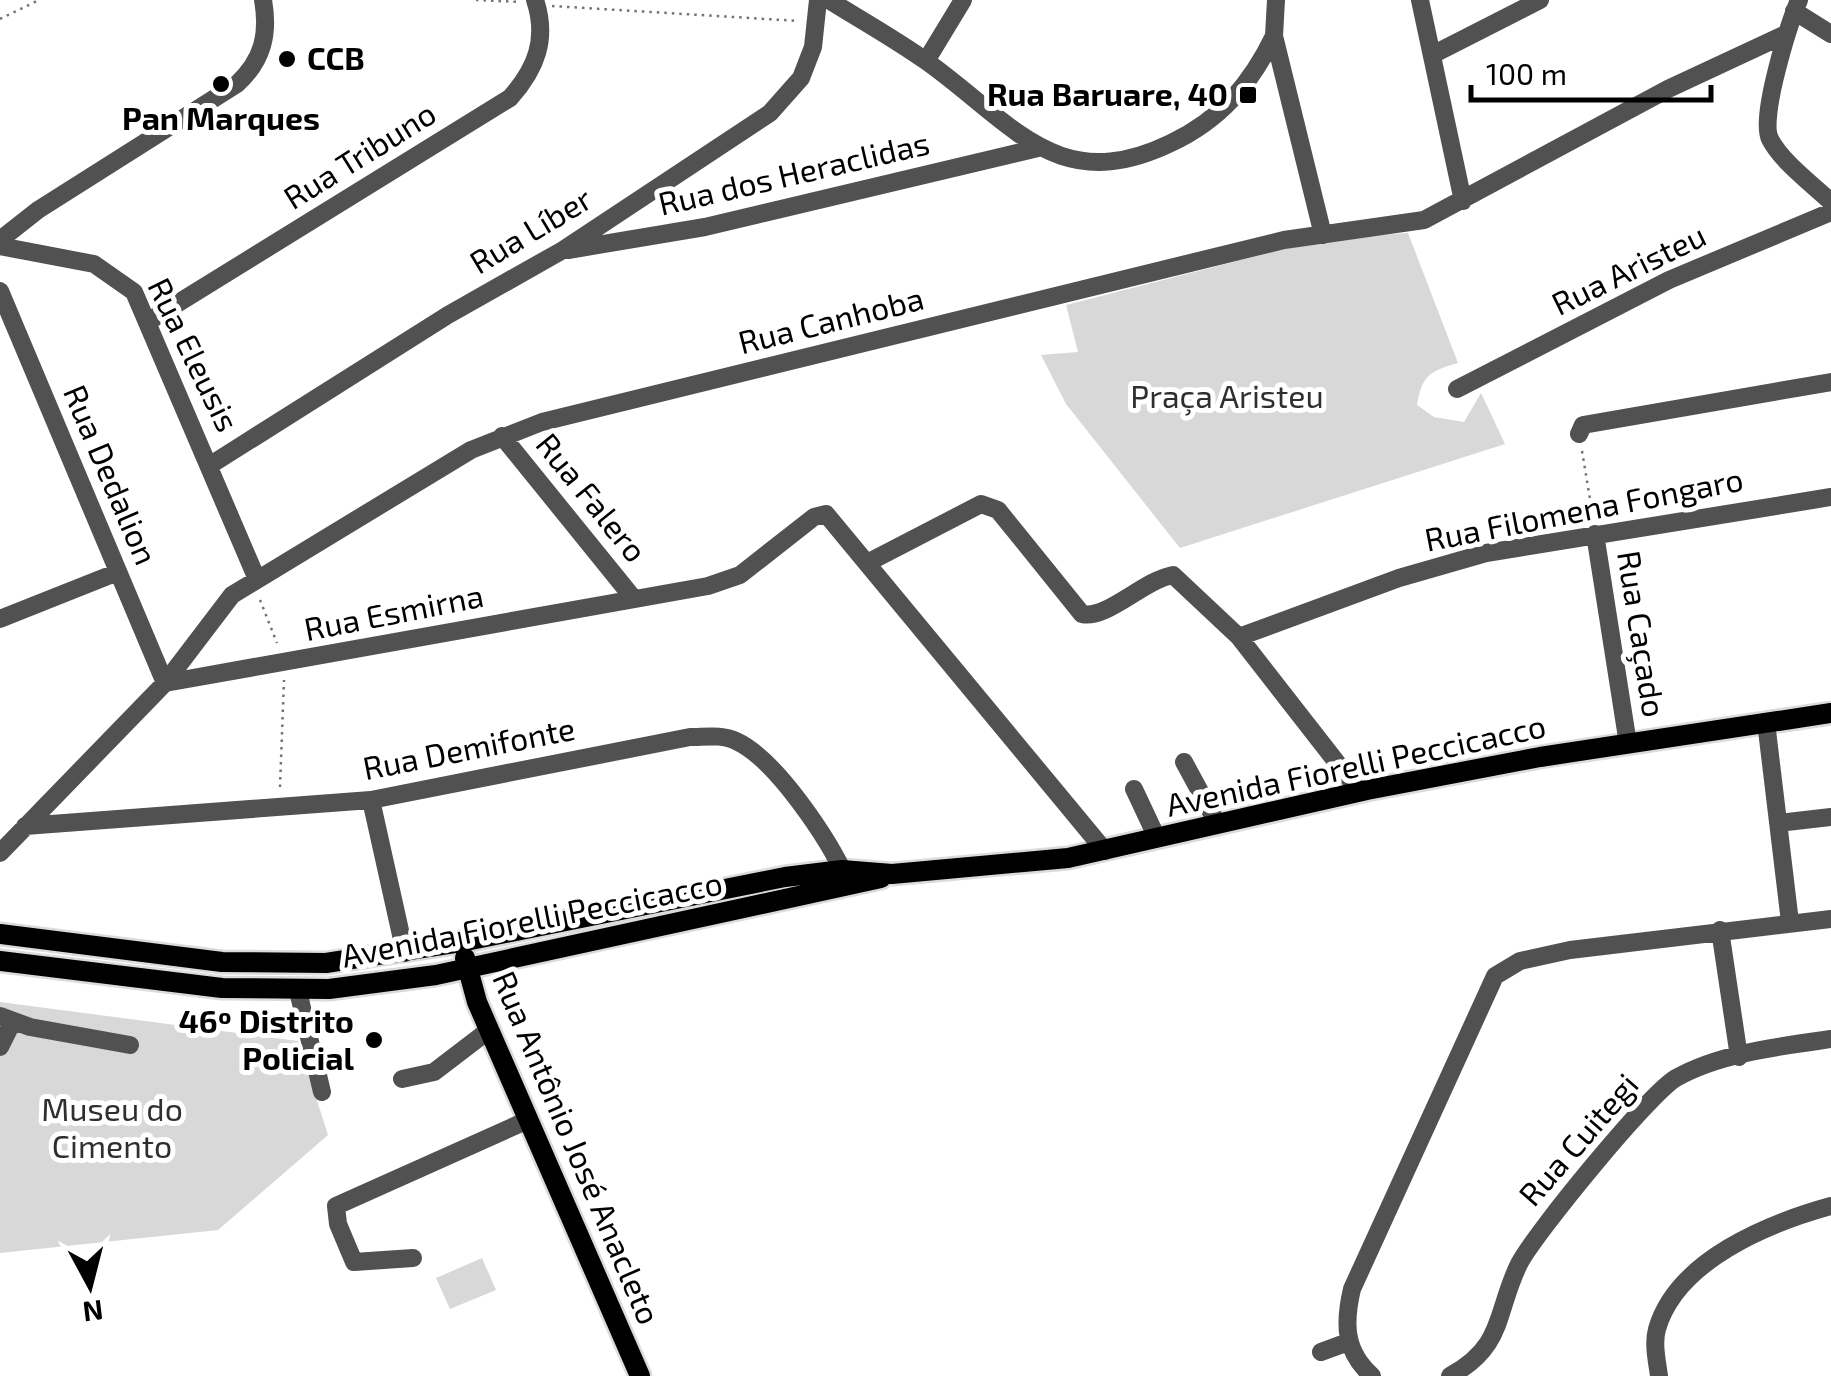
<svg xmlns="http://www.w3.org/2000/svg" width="1831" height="1376" viewBox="0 0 1831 1376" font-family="'Exo 2',sans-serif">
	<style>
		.green { fill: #d8d8d8 }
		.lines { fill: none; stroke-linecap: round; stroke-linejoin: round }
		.major-casing { stroke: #dbdbdb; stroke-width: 25 }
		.path { stroke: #737373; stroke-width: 2.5; stroke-dasharray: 2.5 5; stroke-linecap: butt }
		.minor { stroke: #515151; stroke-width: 18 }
		.major { stroke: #000; stroke-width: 20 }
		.poi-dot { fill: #000; stroke: #fff; stroke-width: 4 }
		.labels { text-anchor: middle; stroke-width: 10; stroke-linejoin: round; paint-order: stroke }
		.poi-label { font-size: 32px; font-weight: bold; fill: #000; stroke: #fff; text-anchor: end }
		.street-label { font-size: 32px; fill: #000; stroke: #fff }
		.park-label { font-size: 32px; fill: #2f2f2f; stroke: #fff }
	</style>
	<rect width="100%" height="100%" fill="#fff"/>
	<path class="green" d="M 1408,233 L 1458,363 C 1430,371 1422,375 1417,405 L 1434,417 L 1464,422 L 1481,393 L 1505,444 L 1180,548 L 1066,404 L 1041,355 L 1078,352 L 1066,305 L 1323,239 Z
		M 0,1002 L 298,1041 L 328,1135 L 218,1230 L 0,1253 Z
		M 482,1258 L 496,1290 L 450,1309 L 436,1278 Z"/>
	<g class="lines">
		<g class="major-casing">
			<path id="major" d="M 0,934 L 222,962 L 326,963 L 461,942 L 785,877 L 842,870 L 892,874 L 1068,858 L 1367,790 L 1540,757 L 1831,713
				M 465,958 L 477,1002 L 640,1376
				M 0,961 L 222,988 L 329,989 L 436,975 L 881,878"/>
		</g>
		<path class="path" d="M 476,0 L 520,2
			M 552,6 L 799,21
			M 0,19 L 39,0
			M 1582,451 L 1593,517
			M 260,600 L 277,643
			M 280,787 L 284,680"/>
		<path class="minor" d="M 829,0 C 861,20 895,39 926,61 C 1012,122 1057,198 1171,143 C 1220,120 1251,84 1274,36
			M 1276,0 L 1274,36 L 1323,235
			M 1420,0 L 1463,201
			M 1799,0 C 1789,24 1759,118 1770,139 C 1782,162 1812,184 1831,202
			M 1794,11 L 1831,34
			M 1432,55 L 1540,0
			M 926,61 L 963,0
			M 0,240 L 38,210 L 237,84 C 263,60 269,34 263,0
			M 0,246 L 94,264 L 134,292 L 256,577
			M 568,250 L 705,227 L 1038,148
			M 0,291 L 165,683 L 708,586 L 740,575 L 814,517 L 826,514 L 1105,851
			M 149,321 L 510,98 C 536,69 548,39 535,0
			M 1457,389 L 1669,280 L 1831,212
			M 1579,434 L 1583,425 L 1831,382
			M 502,436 L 634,599
			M 212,464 L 448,315 L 563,250 L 770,113 L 801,78 L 813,47 L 818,0
			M 1595,534 L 1628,744
			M 869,562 L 981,504 L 998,510 L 1082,614 C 1106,620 1144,580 1173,575 L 1239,637 L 1359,791
			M 0,619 L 118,572
			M 1239,637 L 1399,578 L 1486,553 L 1831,497
			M 1766,722 L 1790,922
			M 1184,762 L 1217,823
			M 1134,789 L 1157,838
			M 371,800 L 405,953
			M 1778,823 L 1831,817
			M 25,826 L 371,800 L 690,737 C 705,737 722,734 736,741 C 776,759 830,841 847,880
			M 0,853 L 165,683 L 232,595 L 471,450 L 542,422 L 1284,240 L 1424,220 L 1668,89 L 1786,34
			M 1720,930 L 1739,1057
			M 298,991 L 322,1092
			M 0,1016 L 30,1027 L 130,1045
			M 0,1047 L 13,1021
			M 402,1079 L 434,1072 L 489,1030
			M 413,1258 L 354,1262 L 338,1224 L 336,1206 L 528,1120
			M 1321,1352 L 1348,1342
			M 1372,1376 C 1344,1351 1344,1323 1352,1289 L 1495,976 L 1520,961 L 1570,950 L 1831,919
			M 1450,1376 C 1505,1346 1495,1313 1519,1264 C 1535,1233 1649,1094 1676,1078 C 1720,1053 1782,1046 1831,1039
			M 1659,1376 C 1657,1361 1653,1344 1657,1329 C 1677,1260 1769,1223 1831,1206"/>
		<use href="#major" class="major"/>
	</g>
	<g class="poi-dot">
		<circle cx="287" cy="59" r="10"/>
		<circle cx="221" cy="84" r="10"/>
		<rect x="1238" y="85" width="20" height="20" rx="5"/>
		<circle cx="374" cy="1040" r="10"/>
	</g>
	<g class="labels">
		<g class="poi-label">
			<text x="307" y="70" text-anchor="start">CCB</text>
			<text x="1228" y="106">Rua Baruare, 40</text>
			<text x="221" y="130" text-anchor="middle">Pan Marques</text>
			<text x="354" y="1033">46º Distrito<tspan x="354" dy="37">Policial</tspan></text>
		</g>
		<g class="street-label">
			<text transform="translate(360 156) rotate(-32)" y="11">Rua Tribuno</text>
			<text transform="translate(794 174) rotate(-13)" y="11">Rua dos Heraclidas</text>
			<text transform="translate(531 231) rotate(-31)" y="11">Rua Líber</text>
			<text transform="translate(1629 270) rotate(-26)" y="11">Rua Aristeu</text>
			<text transform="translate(831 321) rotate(-14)" y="11">Rua Canhoba</text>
			<text transform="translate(193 355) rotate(64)" y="11">Rua Eleusis</text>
			<text transform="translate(110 475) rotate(67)" y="11">Rua Dedalion</text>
			<text transform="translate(591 498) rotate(51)" y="11">Rua Falero</text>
			<text transform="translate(1584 510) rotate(-11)" y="11">Rua Filomena Fongaro</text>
			<text transform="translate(394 613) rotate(-11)" y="11">Rua Esmirna</text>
			<text transform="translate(1641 634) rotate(81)" y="11">Rua Caçado</text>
			<text transform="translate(469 749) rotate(-11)" y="11">Rua Demifonte</text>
			<text transform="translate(1356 766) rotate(-12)" y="11">Avenida Fiorelli Peccicacco</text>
			<text transform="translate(532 920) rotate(-11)" y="11">Avenida Fiorelli Peccicacco</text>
			<text transform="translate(1579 1140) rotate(-49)" y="11">Rua Cuitegi</text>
			<text transform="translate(576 1148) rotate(67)" y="11">Rua Antônio José Anacleto</text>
		</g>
		<g class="park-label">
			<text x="1227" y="408">Praça Aristeu</text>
			<text x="112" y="1121">Museu do<tspan x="112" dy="37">Cimento</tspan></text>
		</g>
	</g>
	<g transform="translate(90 1286) rotate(173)" stroke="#ffffff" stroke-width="8" paint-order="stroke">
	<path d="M0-8L18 38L0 25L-18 38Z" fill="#000000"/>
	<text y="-15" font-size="28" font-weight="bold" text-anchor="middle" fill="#000000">N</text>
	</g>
	<path d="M1471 85v15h240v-15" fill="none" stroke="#000000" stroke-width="5"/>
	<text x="1486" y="85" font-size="30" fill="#000000" stroke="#ffffff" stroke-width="8" paint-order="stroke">100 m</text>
</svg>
